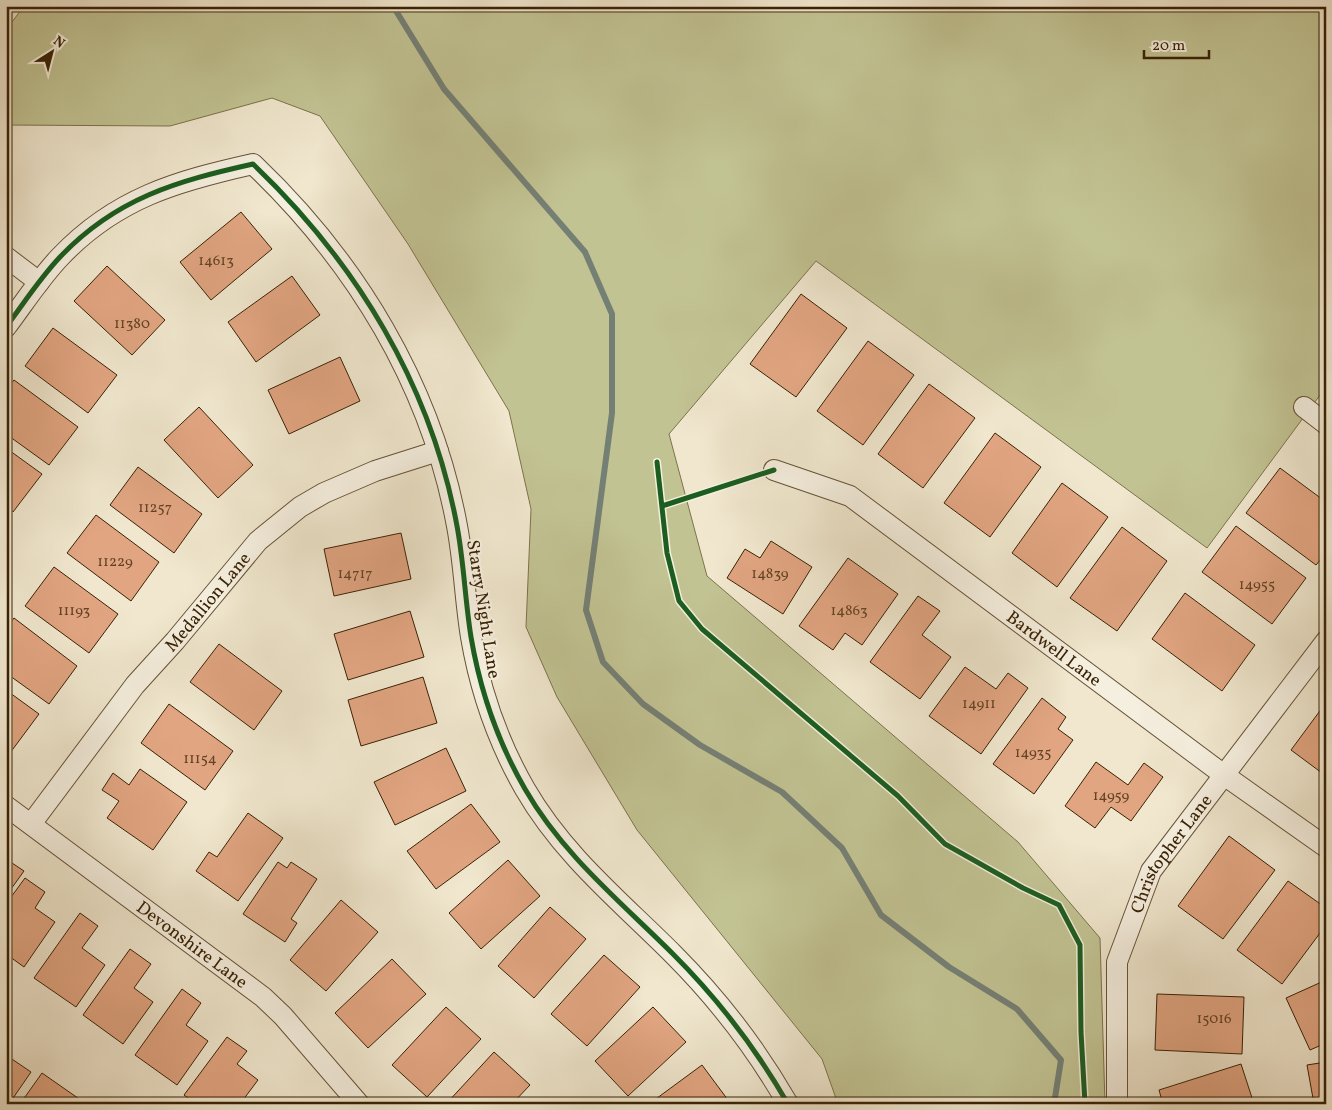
<svg xmlns="http://www.w3.org/2000/svg" width="1332" height="1110" viewBox="0 0 1332 1110" font-family="Vollkorn,serif">
	<style>
		.green { fill: #c2c393; stroke: #7e724c }
		.lines { fill: none; stroke-linecap: round; stroke-linejoin: round }
		.stream { stroke: #758075; stroke-width: 6 }
		.building { fill: #e1a581; stroke: #392205 }
		.street-casing { stroke: #675337; stroke-width: 22 }
		.street { stroke: #f5efdf; stroke-width: 20 }
		.cycleway-casing { stroke: #f5efdf; stroke-width: 8 }
		.cycleway { stroke: #1b5e20; stroke-width: 5 }
		.labels { text-anchor: middle; stroke-width: 4.5; stroke-linejoin: round; paint-order: stroke }
		.number-label { font-size: 15px; fill: #634324 }
		.street-label { font-size: 18px; fill: #392205; stroke: #f5efdf }
	</style>
	<rect width="100%" height="100%" fill="#f0e7ce"/>
	<filter id="stains"><feTurbulence type="fractalNoise" baseFrequency=".004" numOctaves="4"/><feColorMatrix values="0 0 0 0 .2 0 0 0 0 .09 0 0 0 0 .02 0 0 0 .5 -.17"/></filter>
	<radialGradient id="worn" r=".72"><stop offset=".6" stop-color="#630" stop-opacity="0"/><stop offset="1" stop-color="#630" stop-opacity=".3"/></radialGradient>
	<path class="green" d="M 24,6 L 1326,6 L 1326,387 L 1207,548 L 816,261 L 669,434 L 707,576 L 1018,842 L 1100,938 L 1105,1104 L 838,1104 L 822,1059 L 637,830 L 557,697 L 526,627 L 531,509 L 509,411 L 408,244 L 320,116 L 272,98 L 170,126 L 6,125 L 6,30 Z"/>
	<g class="lines">
		<path class="stream" d="M 393,6 L 444,89 L 585,252 L 612,314 L 612,413 L 586,610 L 603,662 L 643,704 L 700,745 L 782,792 L 842,848 L 881,915 L 949,967 L 1017,1009 L 1061,1060 L 1054,1104"/>
	</g>
	<path class="building" d="M 241,212 L 272,249 L 211,300 L 180,262 Z
		M 107,266 L 165,320 L 132,355 L 74,301 Z
		M 292,276 L 320,315 L 256,362 L 228,322 Z
		M 801,294 L 847,328 L 796,397 L 750,364 Z
		M 53,328 L 117,375 L 88,413 L 25,366 Z
		M 868,341 L 914,375 L 863,445 L 817,411 Z
		M 340,357 L 360,401 L 289,434 L 268,390 Z
		M 14,380 L 78,427 L 49,465 L 6,434 L 6,390 Z
		M 929,384 L 975,418 L 923,488 L 878,454 Z
		M 199,407 L 253,465 L 218,498 L 164,440 Z
		M 995,433 L 1041,467 L 990,537 L 944,503 Z
		M 6,448 L 42,474 L 13,512 L 6,507 Z
		M 138,467 L 202,514 L 174,553 L 110,505 Z
		M 1280,468 L 1326,502 L 1326,553 L 1316,565 L 1246,513 Z
		M 1062,483 L 1108,517 L 1057,587 L 1012,553 Z
		M 96,515 L 159,562 L 131,601 L 67,553 Z
		M 1236,526 L 1306,578 L 1272,624 L 1202,572 Z
		M 1122,527 L 1167,561 L 1117,631 L 1070,598 Z
		M 401,533 L 411,579 L 334,596 L 324,549 Z
		M 771,541 L 812,567 L 783,614 L 727,578 L 745,549 L 760,558 Z
		M 848,558 L 898,594 L 862,645 L 845,633 L 833,650 L 799,626 Z
		M 54,567 L 118,614 L 89,653 L 25,606 Z
		M 1185,593 L 1255,645 L 1222,691 L 1152,639 Z
		M 918,596 L 940,611 L 922,635 L 951,657 L 920,699 L 870,662 Z
		M 410,611 L 424,657 L 348,680 L 334,634 Z
		M 14,618 L 77,666 L 49,704 L 6,673 L 6,628 Z
		M 219,644 L 282,691 L 254,730 L 190,682 Z
		M 965,667 L 996,689 L 1008,673 L 1028,688 L 981,754 L 929,716 Z
		M 423,677 L 437,723 L 361,746 L 348,700 Z
		M 6,690 L 39,714 L 10,753 L 6,749 Z
		M 1042,698 L 1066,717 L 1058,729 L 1073,740 L 1034,794 L 993,764 Z
		M 169,704 L 233,751 L 205,790 L 141,743 Z
		M 1325,704 L 1326,705 L 1326,776 L 1291,750 Z
		M 446,748 L 466,791 L 395,825 L 374,782 Z
		M 1096,762 L 1128,785 L 1144,763 L 1163,777 L 1131,821 L 1111,807 L 1095,828 L 1065,806 Z
		M 140,769 L 187,802 L 153,850 L 107,818 L 119,801 L 102,790 L 113,773 L 129,785 Z
		M 471,804 L 500,842 L 436,889 L 407,851 Z
		M 248,813 L 283,838 L 238,901 L 196,871 L 209,852 L 217,857 Z
		M 1229,836 L 1275,870 L 1223,939 L 1178,906 Z
		M 6,859 L 24,871 L 6,896 Z
		M 508,860 L 540,896 L 481,949 L 449,913 Z
		M 278,862 L 287,868 L 291,862 L 317,879 L 291,919 L 297,923 L 285,942 L 243,914 Z
		M 25,878 L 45,892 L 35,908 L 55,922 L 24,967 L 6,954 L 6,904 Z
		M 1288,881 L 1326,908 L 1326,925 L 1282,984 L 1237,950 Z
		M 341,900 L 378,932 L 326,991 L 290,960 Z
		M 550,907 L 586,939 L 534,998 L 498,966 Z
		M 80,913 L 98,926 L 82,948 L 105,965 L 76,1007 L 34,978 Z
		M 130,949 L 151,964 L 134,988 L 153,1002 L 123,1044 L 83,1015 Z
		M 604,955 L 640,987 L 587,1046 L 551,1014 Z
		M 392,959 L 426,994 L 368,1048 L 335,1013 Z
		M 1326,980 L 1326,1043 L 1310,1050 L 1286,998 Z
		M 182,989 L 201,1003 L 186,1025 L 208,1041 L 177,1085 L 135,1055 Z
		M 1157,994 L 1244,997 L 1242,1054 L 1155,1050 Z
		M 446,1007 L 481,1039 L 427,1097 L 392,1065 Z
		M 653,1007 L 686,1042 L 628,1096 L 595,1061 Z
		M 227,1037 L 247,1051 L 237,1064 L 258,1080 L 240,1104 L 196,1104 L 184,1095 Z
		M 494,1052 L 530,1085 L 512,1104 L 446,1104 Z
		M 6,1055 L 31,1072 L 9,1104 L 6,1104 Z
		M 1326,1062 L 1326,1104 L 1314,1104 L 1307,1065 Z
		M 1241,1064 L 1254,1104 L 1163,1104 L 1159,1090 Z
		M 702,1065 L 731,1104 L 649,1104 Z
		M 42,1073 L 85,1103 L 84,1104 L 20,1104 Z"/>
	<g class="lines">
		<g class="street-casing">
			<g id="street">
				<path d="M 6,257 L 39,282"/>
				<path d="M 6,327 C 24,303 40,278 60,257 C 116,198 177,181 253,164 C 356,262 431,385 457,526 C 464,563 465,600 471,637 C 480,690 498,742 525,789 C 563,855 620,901 673,954 C 717,998 757,1050 788,1104"/>
				<path d="M 1304,407 L 1326,424"/>
				<path id="s1" d="M 774,470 L 850,496 L 1224,775 L 1326,847"/>
				<path id="s2" d="M 6,806 L 263,997 L 283,1016 L 359,1104"/>
				<path id="s3" d="M 31,824 L 135,685 L 175,641 L 258,541 L 300,507 L 324,493 L 375,471 L 438,451"/>
				<path id="s4" d="M 1117,1104 L 1117,962 L 1151,871 L 1326,641"/>
			</g>
		</g>
		<use href="#street" class="street"/>
		<g class="cycleway-casing">
			<path id="cycleway" d="M 6,327 C 24,303 40,278 60,257 C 116,198 177,181 253,164 C 356,262 431,385 457,526 C 464,563 465,600 471,637 C 480,690 498,742 525,789 C 563,855 620,901 673,954 C 717,998 757,1050 788,1104
				M 657,462 L 667,553 L 679,601 L 702,629 L 898,796 L 945,844 L 1023,888 L 1059,905 L 1080,945 L 1081,1032 L 1085,1104
				M 662,506 L 774,470"/>
		</g>
		<use href="#cycleway" class="cycleway"/>
	</g>
	<g class="labels">
		<g class="number-label">
			<text x="216" y="265">14613</text>
			<text x="132" y="328">11380</text>
			<text x="155" y="512">11257</text>
			<text x="115" y="566">11229</text>
			<text x="355" y="578">14717</text>
			<text x="770" y="578">14839</text>
			<text x="1257" y="589">14955</text>
			<text x="74" y="615">11193</text>
			<text x="849" y="615">14863</text>
			<text x="979" y="708">14911</text>
			<text x="1033" y="757">14935</text>
			<text x="200" y="763">11154</text>
			<text x="1111" y="800">14959</text>
			<text x="1214" y="1023">15016</text>
		</g>
		<g class="street-label">
			<text dy="6" stroke="none"><textPath href="#s3" startOffset="284">Medallion Lane</textPath></text>
			<text transform="translate(484 609) rotate(81)" y="6">Starry Night Lane</text>
			<text dy="6" stroke="none"><textPath href="#s1" startOffset="335">Bardwell Lane</textPath></text>
			<text dy="6" stroke="none"><textPath href="#s4" startOffset="264">Christopher Lane</textPath></text>
			<text dy="6" stroke="none"><textPath href="#s2" startOffset="232">Devonshire Lane</textPath></text>
		</g>
	</g>
	<rect width="1332" height="1110" fill="none" stroke="#f0e7ce" stroke-width="25"/>
	<rect x="8" y="8" width="1317" height="1095" fill="none" stroke="#392205" stroke-width="2.5"/>
	<rect x="12" y="12" width="1307" height="1085" fill="none" stroke="#392205"/>
	<g transform="translate(52 52) rotate(36)" stroke="#f5efdf" stroke-width="4" paint-order="stroke">
	<path d="M0-4L9 19L0 12L-9 19Z" fill="#392205"/>
	<text y="-8" font-size="14" font-weight="bold" text-anchor="middle" fill="#392205">N</text>
	</g>
	<path d="M1144 50v8h65v-8" fill="none" stroke="#392205" stroke-width="2.5"/>
	<text x="1152" y="50" font-size="15" fill="#392205" stroke="#f5efdf" stroke-width="4" paint-order="stroke">20 m</text>
	<rect width="100%" height="100%" filter="url(#stains)"/>
	<rect width="100%" height="100%" fill="url(#worn)"/>
</svg>
